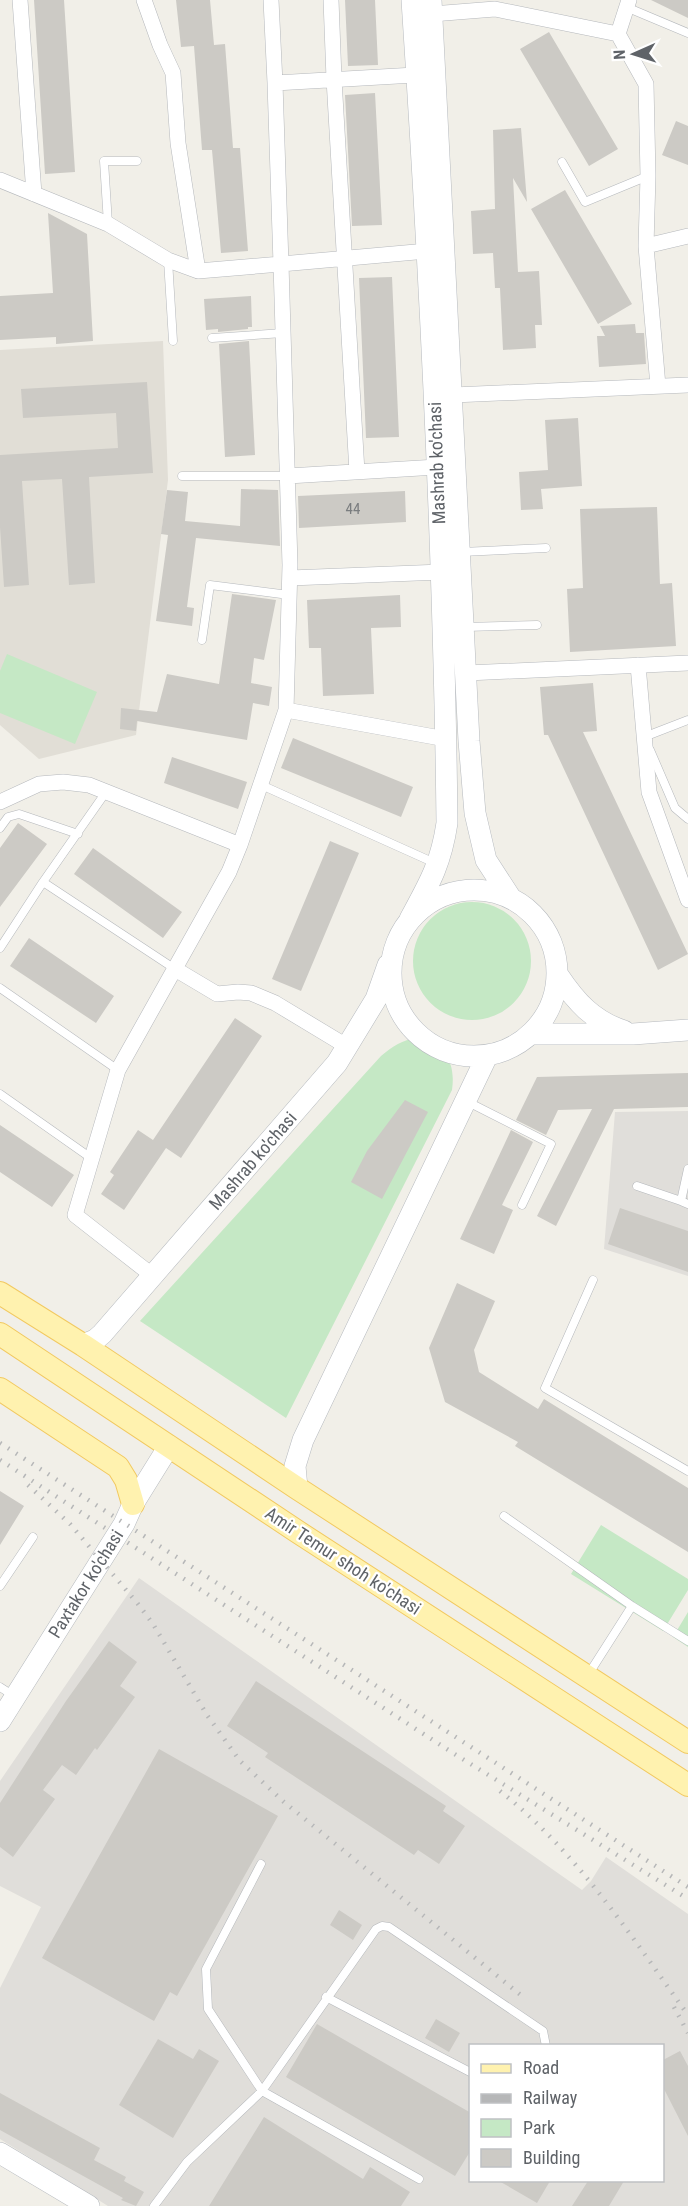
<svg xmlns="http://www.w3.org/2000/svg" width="688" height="2206" viewBox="0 0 688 2206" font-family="'Roboto Condensed',sans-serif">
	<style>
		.industrial { fill: #e0deda; fill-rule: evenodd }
		.education { fill: #e1ded6 }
		.green { fill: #c5e8c5 }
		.building { fill: #cccac5 }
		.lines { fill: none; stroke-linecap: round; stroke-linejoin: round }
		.lane-casing { stroke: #b5b8bc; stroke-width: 9 }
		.street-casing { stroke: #b5b8bc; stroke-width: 16 }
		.secondary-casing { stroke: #b6babf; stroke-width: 22 }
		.primary-casing { stroke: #f2c960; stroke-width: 24 }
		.lane { stroke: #fff; stroke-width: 8 }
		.street { stroke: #fff; stroke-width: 15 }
		.secondary { stroke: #fff; stroke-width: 21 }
		.primary { stroke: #fff2af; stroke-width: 22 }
		.rail { stroke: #b6b7b8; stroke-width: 4.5; stroke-dasharray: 1.5 8; stroke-linecap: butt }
		.labels { text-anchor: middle; stroke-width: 4.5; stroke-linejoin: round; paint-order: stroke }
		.number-label { font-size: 15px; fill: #7a7d7f }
		.street-label { font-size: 18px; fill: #5f6368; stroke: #fff }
	</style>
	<rect width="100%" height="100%" fill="#f1efe8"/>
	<path class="industrial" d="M 688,1111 L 688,1276 L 604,1249 L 615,1112 Z
		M 139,1578 L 582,1890 L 591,1881 L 606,1857 L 688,1914 L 688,2206 L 108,2206 L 0,2139 L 0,1988 L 41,1907 L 0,1886 L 0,1781 ZM 470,2046 L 662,2046 L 662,2180 L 470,2180 Z"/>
	<path class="education" d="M 163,341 L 168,480 L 136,735 L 39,759 L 0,725 L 0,350 Z"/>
	<path class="green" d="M 7,654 L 97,692 L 75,744 L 0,713 L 0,671 Z
		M413 961a59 59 0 1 1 118 0a59 59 0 1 1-118 0Z
		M 417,1038 C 445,1046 456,1061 452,1090 L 286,1418 L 140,1321 L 381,1056 C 393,1046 402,1040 417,1038 Z
		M 601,1525 L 688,1579 L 688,1590 L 663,1631 L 571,1574 Z
		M 688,1612 L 688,1647 L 673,1637 Z"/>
	<path class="building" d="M 34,0 L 64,0 L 75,172 L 45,174 Z
		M 176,0 L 210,0 L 214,45 L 225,44 L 233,148 L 240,148 L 248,251 L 221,253 L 212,150 L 202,150 L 194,46 L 181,47 Z
		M 345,0 L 375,0 L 378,65 L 348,66 Z
		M 651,0 L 688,0 L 688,18 Z
		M 549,32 L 618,149 L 589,166 L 520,49 Z
		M 375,93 L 382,225 L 352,226 L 345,95 Z
		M 676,121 L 688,126 L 688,165 L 662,155 Z
		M 521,128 L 527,202 L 513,178 L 518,272 L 539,271 L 542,325 L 535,325 L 536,348 L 503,350 L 500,288 L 495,288 L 493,253 L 473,254 L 471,211 L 495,209 L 493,130 Z
		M 565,190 L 632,304 L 598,324 L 531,209 Z
		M 48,213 L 87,234 L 93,341 L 56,344 L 56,337 L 0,340 L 0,296 L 53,293 Z
		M 392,277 L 399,437 L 366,438 L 359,278 Z
		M 251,296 L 252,327 L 248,327 L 248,329 L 218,332 L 218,329 L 206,330 L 204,299 Z
		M 635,324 L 636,333 L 644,333 L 646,364 L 599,367 L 597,336 L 605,336 L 600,326 Z
		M 249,341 L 255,455 L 225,457 L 219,344 Z
		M 147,382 L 153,473 L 89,477 L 95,583 L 69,585 L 62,479 L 22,481 L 29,585 L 4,587 L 0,527 L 0,455 L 118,448 L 116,413 L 23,418 L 21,389 Z
		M 578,418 L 582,486 L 541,489 L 543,509 L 521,510 L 519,472 L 548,470 L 545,420 Z
		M 241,489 L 278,490 L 280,546 L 196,538 L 187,607 L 194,608 L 192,626 L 156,621 L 168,535 L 161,534 L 167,490 L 188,492 L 185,521 L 240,526 Z
		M 405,491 L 406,522 L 299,528 L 298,496 Z
		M 657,507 L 660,584 L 672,583 L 676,646 L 570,652 L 567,589 L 583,588 L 580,509 Z
		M 232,594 L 276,600 L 264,660 L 254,658 L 251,683 L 272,687 L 269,706 L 253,703 L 247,740 L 137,721 L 136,731 L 120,729 L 121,708 L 157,712 L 167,674 L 219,684 Z
		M 400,595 L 401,627 L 371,628 L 374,694 L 323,696 L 321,648 L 309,648 L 307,600 Z
		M 593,683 L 597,731 L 583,732 L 688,954 L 658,970 L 548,735 L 544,735 L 540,687 Z
		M 293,738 L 413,787 L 401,817 L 281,768 Z
		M 172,757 L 247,782 L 238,809 L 164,783 Z
		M 18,823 L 47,844 L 0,907 L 0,848 Z
		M 330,841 L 359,853 L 301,991 L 272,979 Z
		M 93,848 L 182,912 L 163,938 L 74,874 Z
		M 29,938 L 114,996 L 96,1023 L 10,966 Z
		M 235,1018 L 262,1036 L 181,1158 L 166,1148 L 124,1210 L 101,1194 L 114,1175 L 110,1172 L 138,1130 L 153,1140 Z
		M 688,1073 L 688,1107 L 614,1109 L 556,1226 L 537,1216 L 592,1109 L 558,1110 L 546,1135 L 516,1120 L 537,1077 Z
		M 405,1100 L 428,1112 L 382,1199 L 351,1182 L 367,1151 Z
		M 0,1125 L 74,1175 L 52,1207 L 0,1172 Z
		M 511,1130 L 533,1142 L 502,1205 L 513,1210 L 494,1254 L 460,1239 Z
		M 620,1208 L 688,1231 L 688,1272 L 608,1244 Z
		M 457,1283 L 495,1301 L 474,1350 L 479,1372 L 538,1409 L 544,1399 L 688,1488 L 688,1552 L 515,1446 L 518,1442 L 445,1402 L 429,1348 Z
		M 0,1491 L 24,1506 L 0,1545 Z
		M 109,1641 L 137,1662 L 120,1686 L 135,1697 L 97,1750 L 95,1748 L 76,1775 L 62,1765 L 43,1790 L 55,1799 L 13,1857 L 0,1847 L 0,1803 L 66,1701 Z
		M 256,1681 L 446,1806 L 443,1811 L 465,1826 L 439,1864 L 418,1850 L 414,1855 L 265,1757 L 268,1753 L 227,1726 Z
		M 159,1749 L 278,1816 L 177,1996 L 170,1992 L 154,2021 L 42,1958 Z
		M 339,1910 L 362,1925 L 353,1940 L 330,1925 Z
		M 436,2019 L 460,2033 L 449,2052 L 425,2038 Z
		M 317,2024 L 471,2113 L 471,2150 L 455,2176 L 286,2077 Z
		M 158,2039 L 193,2059 L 199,2049 L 219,2061 L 173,2138 L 119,2105 Z
		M 680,2051 L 688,2066 L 688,2136 L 663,2087 L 663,2060 Z
		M 0,2093 L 100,2148 L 94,2160 L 126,2177 L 124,2181 L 144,2192 L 136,2206 L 121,2200 L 123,2198 L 0,2130 Z
		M 264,2117 L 363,2179 L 370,2167 L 410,2192 L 401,2206 L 209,2206 Z
		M 499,2181 L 550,2181 L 537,2203 Z
		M 588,2181 L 624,2181 L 609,2206 L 572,2206 Z"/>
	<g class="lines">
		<g class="lane-casing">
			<path id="lane" d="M 626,7 L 688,33
				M 562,162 L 585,202 L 648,176
				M 108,224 L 104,161 L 137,161
				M 168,260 L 173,341
				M 212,338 L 283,333
				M 182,476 L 288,476
				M 462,552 L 546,548
				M 466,627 L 537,625
				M 202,640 L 210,585 L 289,595
				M 645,739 L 644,737 L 688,720
				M 650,750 L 675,808 L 688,819
				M 259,784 L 437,864
				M 0,828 L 8,817 L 19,814 L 78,834
				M 43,882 L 175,969
				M 0,948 L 43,882 L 106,792
				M 0,988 L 118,1070
				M 0,1094 L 91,1158
				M 466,1101 L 551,1144 L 522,1205
				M 688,1169 L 681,1201 L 688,1204
				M 637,1186 L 681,1201
				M 593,1280 L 545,1388 L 688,1471
				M 504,1516 L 632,1606 L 688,1641
				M 0,1586 L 33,1537
				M 588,1675 L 632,1606
				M 0,1687 L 14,1696
				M 261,1864 L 206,1969 L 208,2009 L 262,2091 L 419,2179
				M 326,1997 L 470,2072
				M 154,2206 L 187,2162 L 262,2091 L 376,1929 L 382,1926 L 389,1927 L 543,2031 L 546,2046"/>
		</g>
		<g class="street-casing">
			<path id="street" d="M 20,0 L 34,194
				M 144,0 L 160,45 L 173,73 L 178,143 L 198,271
				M 271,0 L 275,83 L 415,75
				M 331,0 L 334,79 L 357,472
				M 629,0 L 618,34 L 646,84 L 648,176 L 646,246
				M 432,14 L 495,9 L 618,34
				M 0,180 L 108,224 L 168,260 L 198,271 L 281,264 L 275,83
				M 427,251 L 281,264 L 290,565 L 286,710 L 446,739
				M 658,386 L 646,246 L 688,236
				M 453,395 L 688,385
				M 288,476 L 437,467
				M 290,578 L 442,572
				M 638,665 L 649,792 L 688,900
				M 467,673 L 688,663
				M 0,802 L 39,784 L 63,782 L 89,785 L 240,845 L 286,710
				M 175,969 L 217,994 L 238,992 L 251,993 L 275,1003 L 348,1047
				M 153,1276 L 75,1215 L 118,1070 L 229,872 L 240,845"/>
		</g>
		<g class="secondary-casing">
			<path id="secondary" d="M 431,0 L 469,741 L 475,813 L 486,860 L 510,897
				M391 973a83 83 0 1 1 166 0a83 83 0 1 1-166 0Z
				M 410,919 C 429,884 441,864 447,823 C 444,549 430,274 412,0
				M 558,975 C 576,1002 593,1021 624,1031
				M 532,1034 L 633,1034 L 688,1030
				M 83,1345 L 95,1340 L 102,1334 L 337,1063 L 376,999 L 388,965
				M 297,1488 L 295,1466 L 303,1440 L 487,1056
				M 0,1721 L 124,1524 L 133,1504 L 169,1446
				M 0,2153 L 89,2206"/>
		</g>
		<g class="primary-casing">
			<path id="primary" d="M 0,1293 L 83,1345 L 297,1488 L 688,1742
				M 0,1334 L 298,1532 L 688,1785
				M 0,1389 L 118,1467 L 126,1480 L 133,1504"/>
		</g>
		<use href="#lane" class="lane"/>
		<use href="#street" class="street"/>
		<use href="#secondary" class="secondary"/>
		<use href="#primary" class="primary"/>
		<path class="rail" d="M 0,1443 L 688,1887
			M 0,1460 L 453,1753 L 688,1899
			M 28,1485 L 70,1524 L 138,1604 L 153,1624 L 207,1715 L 240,1761 L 284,1802 L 522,1996
			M 500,1791 C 577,1852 631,1936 688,2015
			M 674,2007 L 688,2033"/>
	</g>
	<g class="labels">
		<g class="number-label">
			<text x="353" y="514">44</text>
		</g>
		<g class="street-label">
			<text transform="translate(437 463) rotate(-92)" y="6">Mashrab ko'chasi</text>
			<text transform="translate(253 1161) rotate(-49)" y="6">Mashrab ko'chasi</text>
			<text transform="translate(343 1561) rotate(33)" y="6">Amir Temur shoh ko'chasi</text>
			<text transform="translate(86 1584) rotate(-58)" y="6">Paxtakor ko'chasi</text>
		</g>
	</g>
	<rect x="469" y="2044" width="195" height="138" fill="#ffffff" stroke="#bfc1c3" stroke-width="1.5"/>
	<rect x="481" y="2064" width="30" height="9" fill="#fff2af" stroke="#bfc1c3" stroke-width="1.5"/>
	<text x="523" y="2074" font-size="18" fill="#5f6368">Road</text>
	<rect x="481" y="2094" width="30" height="9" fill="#b6b7b8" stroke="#bfc1c3" stroke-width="1.5"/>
	<text x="523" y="2104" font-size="18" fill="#5f6368">Railway</text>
	<rect x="481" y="2119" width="30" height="18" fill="#c5e8c5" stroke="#bfc1c3" stroke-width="1.5"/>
	<text x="523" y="2134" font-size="18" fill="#5f6368">Park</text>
	<rect x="481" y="2149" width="30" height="18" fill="#cccac5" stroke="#bfc1c3" stroke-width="1.5"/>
	<text x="523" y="2164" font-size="18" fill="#5f6368">Building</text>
	<g transform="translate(634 54) rotate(267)" stroke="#ffffff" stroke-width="4.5" paint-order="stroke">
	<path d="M0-4.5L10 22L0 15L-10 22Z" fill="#5f6368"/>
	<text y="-9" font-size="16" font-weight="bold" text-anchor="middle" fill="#5f6368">N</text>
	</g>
</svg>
